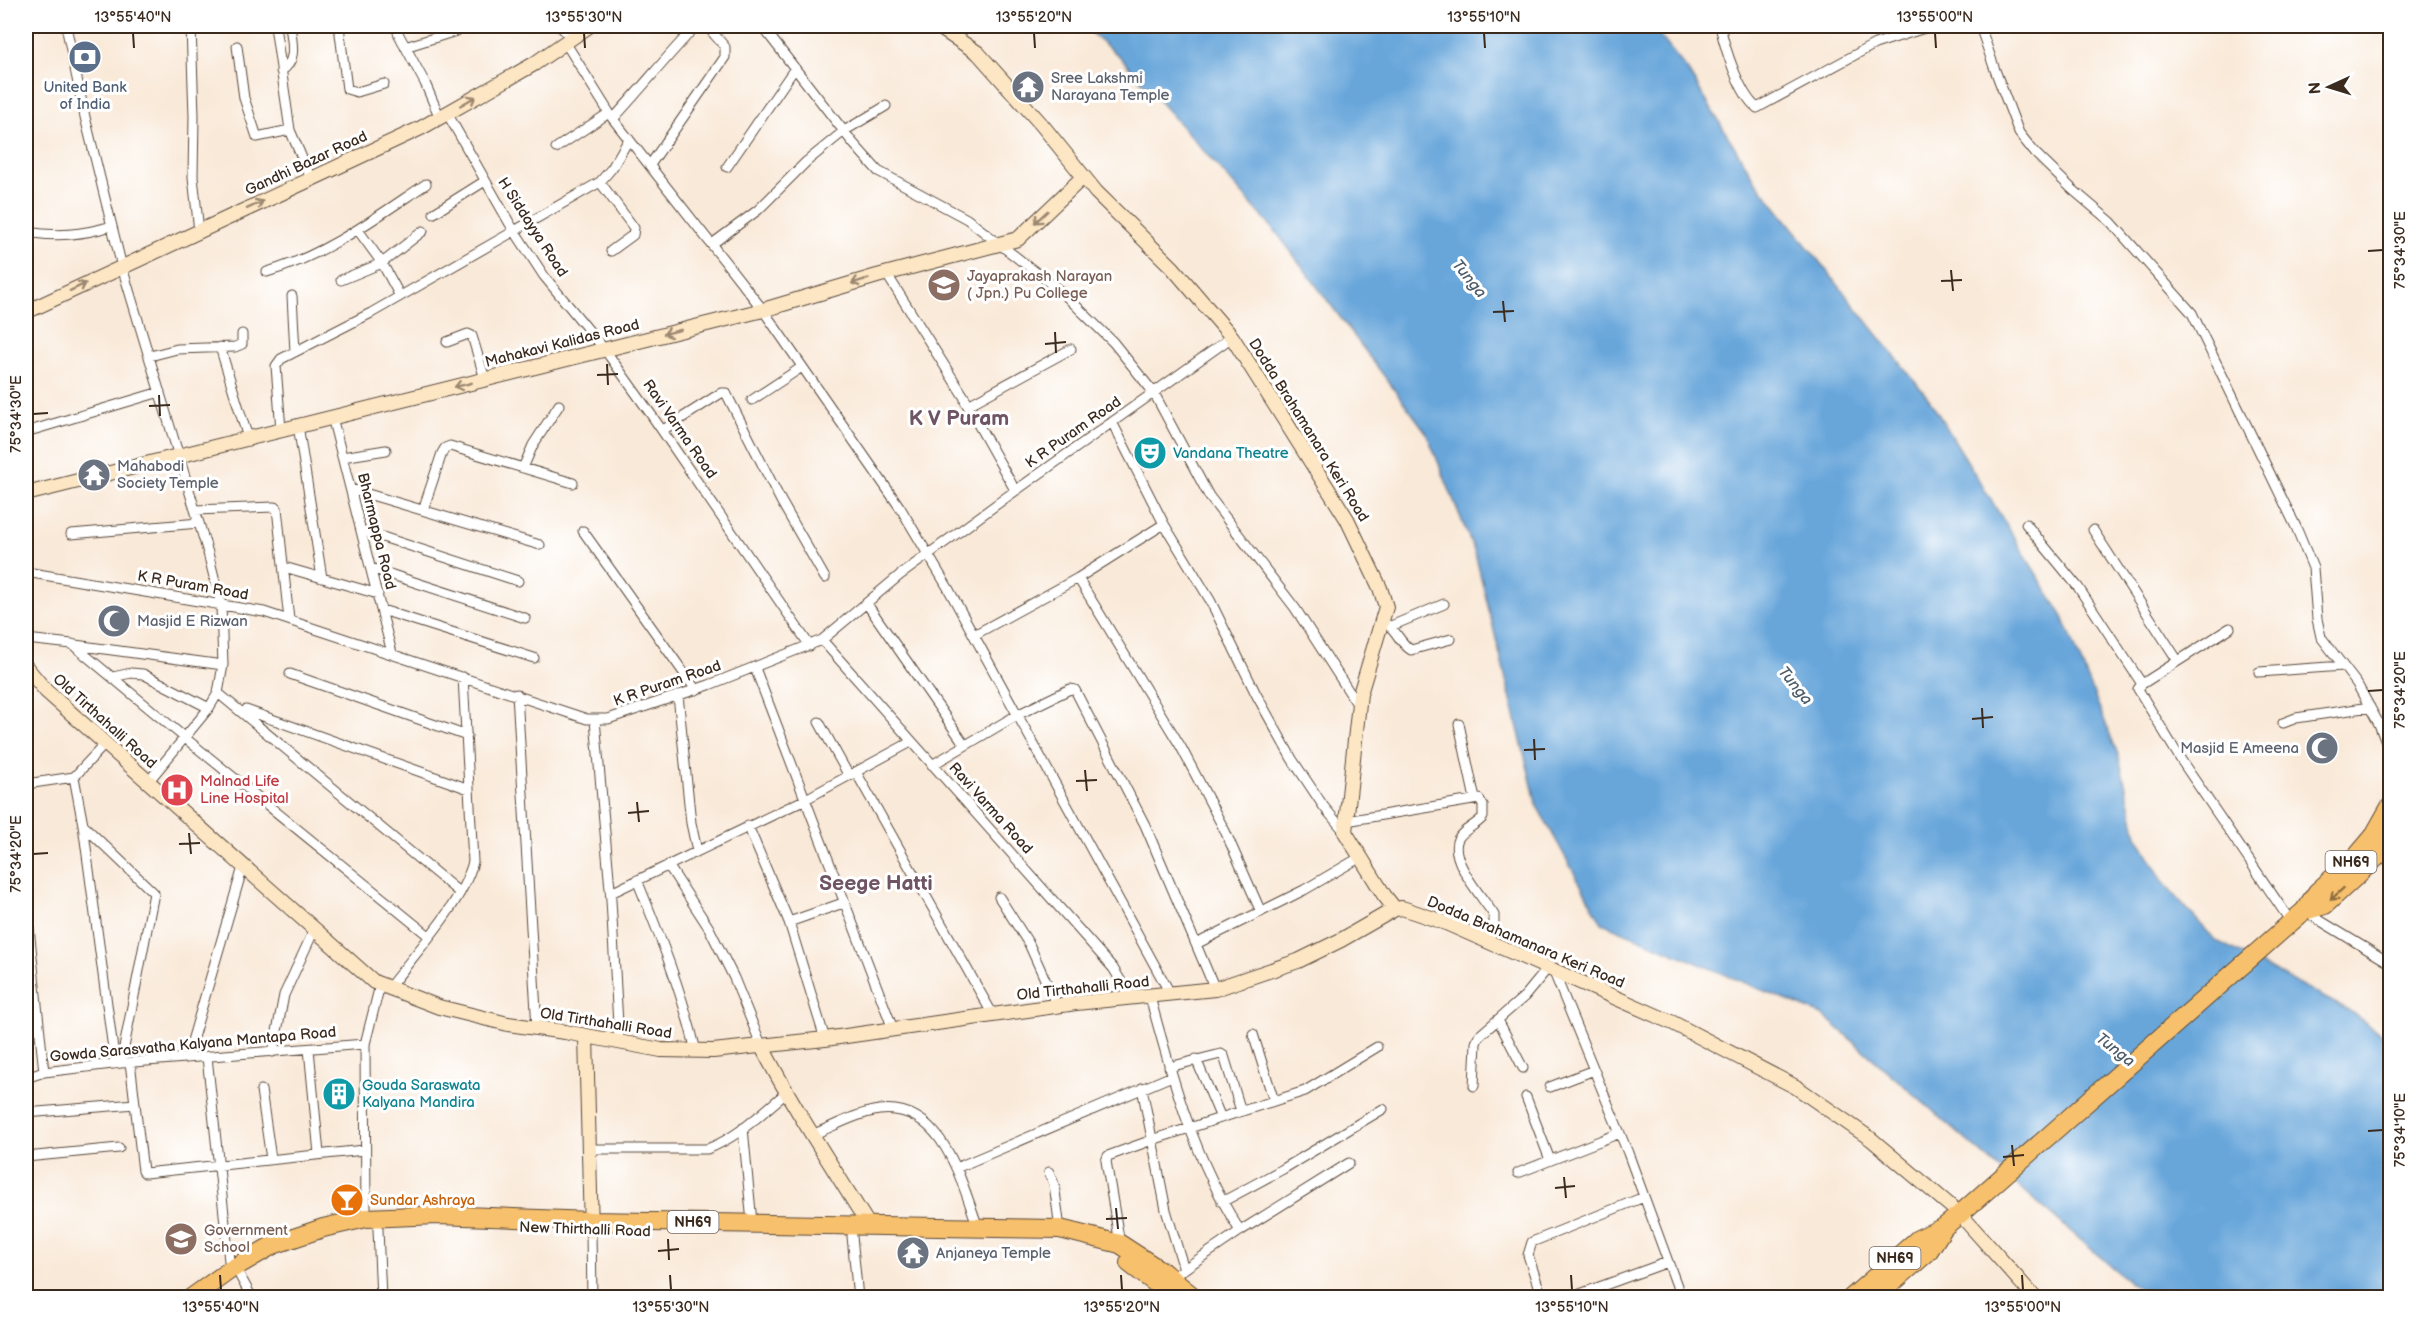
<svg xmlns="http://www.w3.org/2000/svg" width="2416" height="1323" viewBox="0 0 2416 1323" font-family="'Balsamiq Sans',sans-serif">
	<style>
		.water { fill: #67a6da; stroke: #51687c; stroke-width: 1.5 }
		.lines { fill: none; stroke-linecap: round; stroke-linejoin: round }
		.street-casing { stroke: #58473a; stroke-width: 11 }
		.secondary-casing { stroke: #58473a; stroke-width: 16 }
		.highway-casing { stroke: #58473a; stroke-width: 20 }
		.street { stroke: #fff; stroke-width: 9 }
		.secondary { stroke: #fce6c4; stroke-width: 14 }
		.highway { stroke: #f7c06c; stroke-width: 18 }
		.oneway { stroke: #9c8871 }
		.oneway2 { stroke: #906e41 }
		.ticks { fill: none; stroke: #3b2a1e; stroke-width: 2 }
		.labels { text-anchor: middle; stroke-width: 6; stroke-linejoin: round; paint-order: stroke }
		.shield { fill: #fff; stroke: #766a62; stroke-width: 1.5 }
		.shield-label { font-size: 14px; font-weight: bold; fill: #3b2a1e }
		.worship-label { font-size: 15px; fill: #5b616d; stroke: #fff; text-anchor: start }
		.service-label { font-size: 15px; fill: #4e5e75; stroke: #fff }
		.street-label { font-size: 15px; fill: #3b2a1e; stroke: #fff }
		.education-label { font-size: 15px; fill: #785e54; stroke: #fff; text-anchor: start }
		.culture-label { font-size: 15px; fill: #0d838f; stroke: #fff; text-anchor: start }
		.health-label { font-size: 15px; fill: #be3a42; stroke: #fff; text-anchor: start }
		.food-label { font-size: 15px; fill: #c56008; stroke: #fff; text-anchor: start }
		.water-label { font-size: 16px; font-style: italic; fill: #4d5c69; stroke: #fff }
		.district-label { font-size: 21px; font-weight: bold; fill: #6f5564; stroke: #fff }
		.neatline { fill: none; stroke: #3b2a1e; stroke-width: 2 }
		.ticks-label { font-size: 15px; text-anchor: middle; fill: #3b2a1e }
	</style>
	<rect width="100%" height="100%" fill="#fff"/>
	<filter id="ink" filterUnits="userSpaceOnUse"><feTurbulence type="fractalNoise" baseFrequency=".0167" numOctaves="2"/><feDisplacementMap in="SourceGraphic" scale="12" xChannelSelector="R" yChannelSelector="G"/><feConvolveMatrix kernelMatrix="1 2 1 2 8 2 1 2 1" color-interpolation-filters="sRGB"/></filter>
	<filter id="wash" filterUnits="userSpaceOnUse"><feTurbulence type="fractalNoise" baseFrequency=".008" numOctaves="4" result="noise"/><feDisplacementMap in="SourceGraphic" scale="24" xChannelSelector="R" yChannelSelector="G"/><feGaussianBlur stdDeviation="1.35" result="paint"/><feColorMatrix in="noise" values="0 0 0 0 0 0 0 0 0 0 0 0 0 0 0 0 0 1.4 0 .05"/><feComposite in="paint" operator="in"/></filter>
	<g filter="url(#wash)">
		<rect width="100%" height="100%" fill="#f9e9d8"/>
		<path class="water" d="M 1083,26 L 1652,26 L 1688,71 L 1756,182 L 1929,399 L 2063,617 L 2119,757 L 2137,835 L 2164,883 L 2215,940 L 2348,1010 L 2390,1041 L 2390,1297 L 2156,1297 L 2130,1283 L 1824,1016 L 1602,923 L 1537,806 L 1475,553 L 1426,432 L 1277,233 L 1120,57 Z"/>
	</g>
	<g filter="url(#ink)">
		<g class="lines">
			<g class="street-casing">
				<path id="street" d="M 66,26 L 85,117 L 122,267 L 208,553 L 221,605 L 223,665 L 218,693 L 209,708 L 148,782
					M 191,26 L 194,116 L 193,177 L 199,231
					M 275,26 L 290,130 L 311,179
					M 339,26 L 347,89 L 357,92 L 384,84
					M 396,26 L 399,35 L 425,83 L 440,118
					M 560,26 L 572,38
					M 762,26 L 853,143 L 878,171 L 967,219 L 1064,294 L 1113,342 L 1154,393 L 1209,496 L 1295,608 L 1359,707
					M 1720,26 C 1725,48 1739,94 1757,108 L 1875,44 L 1931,26
					M 1980,26 L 1995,70 L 2019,133 L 2035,153 L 2072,189 L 2111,222 L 2192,313 L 2296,527 L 2313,568 L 2317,619 L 2321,637 L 2357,684 L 2379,724 L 2390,753
					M 565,42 L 613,119 L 763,310 L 901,509 L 948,588 L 1171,995
					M 237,46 L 244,98 L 257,137 L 290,130
					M 405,47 L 472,26
					M 281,71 C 298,61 292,42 290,26
					M 447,113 L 510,224 L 544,276 L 605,350 L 650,413 L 810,646
					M 613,119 C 642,88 667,56 696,26
					M 556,148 L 609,113
					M 650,165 L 725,57 L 725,47 L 707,26
					M 727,167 L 795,68
					M 600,182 L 634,228 L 633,235 L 611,251
					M 434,213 L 485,181
					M 358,230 L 382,263 L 400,296
					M 26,232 C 58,237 81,235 112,226
					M 712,244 L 758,210 L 806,162 L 844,131 L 886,106
					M 267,272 C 326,255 375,218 426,184
					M 886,273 L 968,403 L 972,403 L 1071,349
					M 341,280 L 382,263 L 423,231
					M 292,296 L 295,352
					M 447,342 L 468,334 L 472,336 L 485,379
					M 220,347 L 248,438
					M 150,356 L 177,349 L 235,347 L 242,344 L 242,334
					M 752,400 L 802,367
					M 965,401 L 1015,490
					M 332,417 L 392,653
					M 1112,422 L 1164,524 L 1210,600 L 1256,694 L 1292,759 L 1324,807 L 1345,832
					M 298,425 L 322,578
					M 281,430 L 276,366 L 281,359 L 371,313 L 600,182 L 612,168 L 629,139
					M 663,430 L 721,393 L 726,393 L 781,501 L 825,578
					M 26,432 L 160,392
					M 342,457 L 386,450
					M 523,468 L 533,445 L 559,405
					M 351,489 L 540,545
					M 195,510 L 274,507 L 277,508 L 289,620
					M 423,510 L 442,453 L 445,448 L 450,446 L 573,483
					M 2026,524 L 2078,587 L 2142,684
					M 361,530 L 518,581
					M 2093,530 L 2178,661
					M 583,531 L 696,690
					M 71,534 L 199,523
					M 284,567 L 378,594
					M 371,568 L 525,618
					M 26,572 L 264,612 L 587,719 L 608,719 L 709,685 L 822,640 L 900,575 L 1008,496 L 1232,337
					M 1078,578 L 1181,747 L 1225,831 L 1261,912
					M 867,604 L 965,745
					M 382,610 L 534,658
					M 1382,622 C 1397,628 1398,642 1411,650 L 1451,639
					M 1391,626 L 1444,604
					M 2230,628 L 2142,684 L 2138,689 L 2181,760 L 2291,922
					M 974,635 L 1078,578 L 1164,524
					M 26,639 L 72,644 L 185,738 L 429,936
					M 822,640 L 1113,968 L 1132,999
					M 75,645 L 223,665
					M 755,668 L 893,1029
					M 2259,672 L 2343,666
					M 290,674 L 467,736
					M 113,677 L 131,673 L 143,674 L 209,708
					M 218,693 L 460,893
					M 517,694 L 537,1028
					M 678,695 L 691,823 L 697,851
					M 246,710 L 469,789
					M 595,720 L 611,900 L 619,1042
					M 819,722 L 849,776
					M 2283,723 L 2296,718 L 2370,707
					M 1459,724 L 1475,799
					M 932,765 L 1017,715 L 1070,689 L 1075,690 L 1145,825 L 1215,989
					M 856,772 L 993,1015
					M 74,777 L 83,825 L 115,1064
					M 26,784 L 74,777 L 105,744
					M 1346,821 L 1479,799 L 1483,805 L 1483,817 C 1476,826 1463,829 1458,839 C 1448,859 1483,898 1494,915 L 1494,923 L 1485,940
					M 83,825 L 154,893 L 121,1063
					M 748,826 L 789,922 L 825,1039
					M 668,865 L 709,928 L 734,978 L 762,1047
					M 637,880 C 660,936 682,992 696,1051
					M 611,893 L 804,800 L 911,742
					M 999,897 L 1029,944 L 1057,1006
					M 26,899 L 44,1072
					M 2306,912 L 2390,963
					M 789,922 L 843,903
					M 1196,944 L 1304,890 L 1359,858
					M 1553,970 L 1628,1153 L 1677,1286 L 1679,1298
					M 388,989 C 415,953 462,904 473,862 L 463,677
					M 1150,997 C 1173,1081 1193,1156 1240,1231
					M 1498,1020 L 1523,1068
					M 1253,1034 L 1274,1101
					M 309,1049 L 319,1154
					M 273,1052 L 284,995 L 314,930
					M 207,1057 L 230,1270
					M 187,1058 L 243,867
					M 1196,1059 L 1221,1118
					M 130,1062 L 143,1171 L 145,1173 L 364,1150
					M 1169,1067 L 1221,1054 L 1224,1056 L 1241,1111
					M 26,1078 L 44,1072 L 121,1063 L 365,1044
					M 1474,1086 L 1476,1043 L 1479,1036 L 1525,996 L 1548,968
					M 1550,1087 L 1594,1070
					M 1142,1088 L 1166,1210 L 1184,1269
					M 261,1090 L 271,1159
					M 1526,1097 L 1550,1160
					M 26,1113 L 135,1104
					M 743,1128 L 752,1223
					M 814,1134 C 834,1126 857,1113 879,1110 C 943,1102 961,1182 978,1227
					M 589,1149 L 707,1149 C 737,1138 762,1113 786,1093
					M 26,1157 L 119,1148
					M 956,1168 L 1172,1076
					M 1049,1172 L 1054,1184 L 1060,1229
					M 1518,1173 L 1620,1133
					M 1222,1202 L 1283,1169 L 1383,1109
					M 366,1218 L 365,1044 L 380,985
					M 378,1229 L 381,1298
					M 591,1231 L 592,1298
					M 852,1236 L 858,1298
					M 1120,1244 L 1106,1161 L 1108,1156 L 1152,1140 L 1305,1091 L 1377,1047
					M 240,1276 L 252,1298
					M 1171,1278 L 1240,1231 L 1349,1163
					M 1487,1297 L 1488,1298
					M 1542,1298 L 1528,1255 L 1532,1242 L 1644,1197
					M 1569,1298 L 1668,1262"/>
			</g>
			<g class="secondary-casing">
				<path id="secondary" d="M 937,26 L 978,53 L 1042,125 L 1096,192 L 1173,268 L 1232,337 L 1347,519 L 1380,588 L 1386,607 L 1360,694 L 1345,832 L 1384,895 L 1395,909 L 1402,908 L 1446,923 L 1673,1023 L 1796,1087 L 1871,1139 L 1960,1214 L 2035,1298
					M 26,312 L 421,128 L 534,64 L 589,26
					M 26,494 L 763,310 L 877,276 L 1018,239 L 1083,177
					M 26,667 L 46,691 L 374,982 L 439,1007 L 508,1024 L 565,1032 L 661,1050 L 713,1051 L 825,1039 L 1076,1003 L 1215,989 L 1298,961 L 1341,940 L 1395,909
					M 586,1036 L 591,1231
					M 762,1047 C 794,1109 833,1167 869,1226"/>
			</g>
			<g class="highway-casing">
				<path id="highway" d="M 2304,911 L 2325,905 L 2379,855 L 2390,836
					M 1129,1263 L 1175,1298
					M 191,1298 L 230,1270 L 273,1245 L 323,1228 L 366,1218 L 438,1215 L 591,1221 L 1060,1229 L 1120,1244 L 1163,1272 L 1195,1298
					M 1851,1298 L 1918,1239 L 1944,1227 L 1960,1214 L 2288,925 L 2304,911 L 2317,892 L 2356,857 L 2373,837 L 2390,807
					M 1875,1298 L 1928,1252 L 1944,1227"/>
			</g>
			<use href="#street" class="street"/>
			<use href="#secondary" class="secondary"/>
			<use href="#highway" class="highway"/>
		</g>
		<defs><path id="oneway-shaft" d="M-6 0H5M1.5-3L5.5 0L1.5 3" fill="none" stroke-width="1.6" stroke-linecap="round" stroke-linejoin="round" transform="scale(1.5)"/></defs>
		<g class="oneway">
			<use href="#oneway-shaft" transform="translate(468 101) rotate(-30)"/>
			<use href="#oneway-shaft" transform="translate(255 205) rotate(-25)"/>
			<use href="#oneway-shaft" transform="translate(1041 217) rotate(137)"/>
			<use href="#oneway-shaft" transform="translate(860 281) rotate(163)"/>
			<use href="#oneway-shaft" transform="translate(78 287) rotate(-25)"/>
			<use href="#oneway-shaft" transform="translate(672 332) rotate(166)"/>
			<use href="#oneway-shaft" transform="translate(463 385) rotate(166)"/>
		</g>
		<use class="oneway2" href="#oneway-shaft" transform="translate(2337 894) rotate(138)"/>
	</g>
	<path class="ticks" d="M 133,33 L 134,48M 584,33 L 585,48M 1034,33 L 1035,48M 1484,33 L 1485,48M 1935,33 L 1936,48M 2368,251 L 2383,250M 1951,270 L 1953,291M 1941,281 L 1962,280M 1503,301 L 1505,322M 1493,312 L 1514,311M 1055,332 L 1056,353M 1045,344 L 1066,342M 607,364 L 608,385M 597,375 L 618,374M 159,395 L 160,416M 149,406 L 170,405M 33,414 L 48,413M 2368,691 L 2383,690M 1982,708 L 1983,728M 1972,719 L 1993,717M 1534,739 L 1535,760M 1524,750 L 1545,749M 1085,770 L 1087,791M 1076,781 L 1097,780M 637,802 L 639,822M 628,813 L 649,811M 189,833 L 191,854M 179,844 L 200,843M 33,854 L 48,853M 2368,1131 L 2383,1130M 2012,1145 L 2014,1166M 2003,1157 L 2024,1155M 1564,1177 L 1566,1198M 1555,1188 L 1575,1186M 1116,1208 L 1118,1229M 1106,1219 L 1127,1218M 668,1239 L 669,1260M 658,1251 L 679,1249M 220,1275 L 221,1290M 670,1275 L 671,1290M 1121,1275 L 1122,1290M 1571,1275 L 1572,1290M 2022,1275 L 2023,1290"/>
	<defs>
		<g id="bank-disc" transform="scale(1.725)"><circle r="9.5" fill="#5c6f8a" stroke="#fff"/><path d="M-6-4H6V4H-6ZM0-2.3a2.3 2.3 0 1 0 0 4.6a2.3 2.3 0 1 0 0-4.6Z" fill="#fff"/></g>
		<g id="temple-disc" transform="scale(1.725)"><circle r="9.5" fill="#6b7280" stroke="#fff"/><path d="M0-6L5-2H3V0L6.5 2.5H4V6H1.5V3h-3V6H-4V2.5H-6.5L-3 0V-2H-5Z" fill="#fff"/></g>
		<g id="university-disc" transform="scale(1.725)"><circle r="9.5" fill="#8d6e63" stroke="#fff"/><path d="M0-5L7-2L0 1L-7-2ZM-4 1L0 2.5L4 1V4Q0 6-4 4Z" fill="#fff"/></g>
		<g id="theatre-disc" transform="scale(1.725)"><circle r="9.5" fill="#0f9aa8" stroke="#fff"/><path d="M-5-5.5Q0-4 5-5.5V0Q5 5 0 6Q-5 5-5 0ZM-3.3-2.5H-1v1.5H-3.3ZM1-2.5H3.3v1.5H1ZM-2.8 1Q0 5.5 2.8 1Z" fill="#fff"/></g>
		<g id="mosque-disc" transform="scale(1.725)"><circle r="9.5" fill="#6b7280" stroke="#fff"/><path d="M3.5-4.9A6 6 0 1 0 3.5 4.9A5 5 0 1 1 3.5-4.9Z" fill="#fff"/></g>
		<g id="hospital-disc" transform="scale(1.725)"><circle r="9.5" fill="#e0444e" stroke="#fff"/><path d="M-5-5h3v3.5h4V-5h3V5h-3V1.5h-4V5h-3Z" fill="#fff"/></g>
		<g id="building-disc" transform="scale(1.725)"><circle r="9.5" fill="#0f9aa8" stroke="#fff"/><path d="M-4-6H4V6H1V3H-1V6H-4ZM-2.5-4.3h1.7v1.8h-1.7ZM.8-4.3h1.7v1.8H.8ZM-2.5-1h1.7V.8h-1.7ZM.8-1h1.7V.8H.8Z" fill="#fff"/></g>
		<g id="bar-disc" transform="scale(1.725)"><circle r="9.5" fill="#e8710a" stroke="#fff"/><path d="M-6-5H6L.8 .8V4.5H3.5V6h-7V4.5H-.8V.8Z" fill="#fff"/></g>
		<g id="school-disc" transform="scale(1.725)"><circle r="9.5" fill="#8d6e63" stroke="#fff"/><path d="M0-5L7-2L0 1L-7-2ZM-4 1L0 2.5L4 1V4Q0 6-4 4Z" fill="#fff"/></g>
	</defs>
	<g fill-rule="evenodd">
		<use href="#bank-disc" x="85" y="57"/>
		<use href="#temple-disc" x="1028" y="87"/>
		<use href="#university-disc" x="944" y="285"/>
		<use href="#theatre-disc" x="1150" y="453"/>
		<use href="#temple-disc" x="94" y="475"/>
		<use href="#mosque-disc" x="114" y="621"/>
		<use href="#mosque-disc" x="2322" y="748"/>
		<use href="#hospital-disc" x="177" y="790"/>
		<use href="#building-disc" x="339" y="1094"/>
		<use href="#bar-disc" x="347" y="1200"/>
		<use href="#school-disc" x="181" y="1239"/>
		<use href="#temple-disc" x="913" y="1253"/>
	</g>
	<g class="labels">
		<g class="shield">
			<rect x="2325.5" y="851" width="51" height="22" rx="4.5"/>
			<rect x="667.5" y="1211" width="51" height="22" rx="4.5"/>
			<rect x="1869.5" y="1247" width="51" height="22" rx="4.5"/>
		</g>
		<g class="shield-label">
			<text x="2351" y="867">NH69</text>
			<text x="693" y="1227">NH69</text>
			<text x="1895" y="1263">NH69</text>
		</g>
		<g class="worship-label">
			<text x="1051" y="83">Sree Lakshmi<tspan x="1051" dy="17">Narayana Temple</tspan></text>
			<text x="117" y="471">Mahabodi<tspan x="117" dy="17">Society Temple</tspan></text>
			<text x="137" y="626">Masjid E Rizwan</text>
			<text x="2299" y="753" text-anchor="end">Masjid E Ameena</text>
			<text x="936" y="1258">Anjaneya Temple</text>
		</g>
		<g class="service-label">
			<text x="85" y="92">United Bank<tspan x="85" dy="17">of India</tspan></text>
		</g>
		<g class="street-label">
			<text transform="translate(306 163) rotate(-25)" y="5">Gandhi Bazar Road</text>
			<text transform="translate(533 227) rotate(57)" y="5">H Siddayya Road</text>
			<text transform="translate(562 343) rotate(-14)" y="5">Mahakavi Kalidas Road</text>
			<text transform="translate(680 429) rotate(55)" y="5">Ravi Varma Road</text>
			<text transform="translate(1309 430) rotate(58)" y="5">Dodda Brahamanara Keri Road</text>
			<text transform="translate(1073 432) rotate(-35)" y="5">K R Puram Road</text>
			<text transform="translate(377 531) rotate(76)" y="5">Bharmappa Road</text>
			<text transform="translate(193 585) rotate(10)" y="5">K R Puram Road</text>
			<text transform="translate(667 683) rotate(-19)" y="5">K R Puram Road</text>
			<text transform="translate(105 721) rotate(42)" y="5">Old Tirthahalli Road</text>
			<text transform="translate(991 808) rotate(48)" y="5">Ravi Varma Road</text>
			<text transform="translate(1526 942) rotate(23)" y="5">Dodda Brahamanara Keri Road</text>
			<text transform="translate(1083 988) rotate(-6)" y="5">Old Tirthahalli Road</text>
			<text transform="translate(606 1023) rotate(9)" y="5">Old Tirthahalli Road</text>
			<text transform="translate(193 1044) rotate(-5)" y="5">Gowda Sarasvatha Kalyana Mantapa Road</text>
			<text transform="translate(585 1229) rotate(2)" y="5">New Thirthalli Road</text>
		</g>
		<g class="education-label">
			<text x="967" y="281">Jayaprakash Narayan<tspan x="967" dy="17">( Jpn.) Pu College</tspan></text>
			<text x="204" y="1235">Government<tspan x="204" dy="17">School</tspan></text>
		</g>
		<g class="culture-label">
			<text x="1173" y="458">Vandana Theatre</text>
			<text x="362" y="1090">Gouda Saraswata<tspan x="362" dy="17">Kalyana Mandira</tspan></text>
		</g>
		<g class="health-label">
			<text x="200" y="786">Malnad Life<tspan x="200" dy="17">Line Hospital</tspan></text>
		</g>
		<g class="food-label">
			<text x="370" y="1205">Sundar Ashraya</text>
		</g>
		<g class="water-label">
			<text transform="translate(1470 278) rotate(51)" y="6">Tunga</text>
			<text transform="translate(1796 685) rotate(51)" y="6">Tunga</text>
			<text transform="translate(2116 1049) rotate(38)" y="6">Tunga</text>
		</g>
		<g class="district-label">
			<text x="959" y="425">K V Puram</text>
			<text x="876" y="890">Seege Hatti</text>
		</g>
	</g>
	<rect width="2416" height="1323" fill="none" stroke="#fff" stroke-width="66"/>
	<g transform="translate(2329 87) rotate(266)" stroke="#ffffff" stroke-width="4.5" paint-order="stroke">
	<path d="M0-4.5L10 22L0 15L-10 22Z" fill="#3b2a1e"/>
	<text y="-9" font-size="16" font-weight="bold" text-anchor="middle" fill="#3b2a1e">N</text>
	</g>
	<rect x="33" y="33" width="2350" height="1257" class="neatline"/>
	<g class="ticks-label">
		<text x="133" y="22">13°55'40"N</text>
		<text x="584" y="22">13°55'30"N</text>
		<text x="1034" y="22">13°55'20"N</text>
		<text x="1484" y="22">13°55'10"N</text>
		<text x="1935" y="22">13°55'00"N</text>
		<text transform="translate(2400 250) rotate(-90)" y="5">75°34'30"E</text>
		<text transform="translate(16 414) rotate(-90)" y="5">75°34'30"E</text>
		<text transform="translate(2400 690) rotate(-90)" y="5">75°34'20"E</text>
		<text transform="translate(16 854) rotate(-90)" y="5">75°34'20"E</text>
		<text transform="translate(2400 1130) rotate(-90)" y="5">75°34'10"E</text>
		<text x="221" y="1312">13°55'40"N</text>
		<text x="671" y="1312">13°55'30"N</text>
		<text x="1122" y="1312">13°55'20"N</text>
		<text x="1572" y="1312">13°55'10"N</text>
		<text x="2023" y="1312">13°55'00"N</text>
	</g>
</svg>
